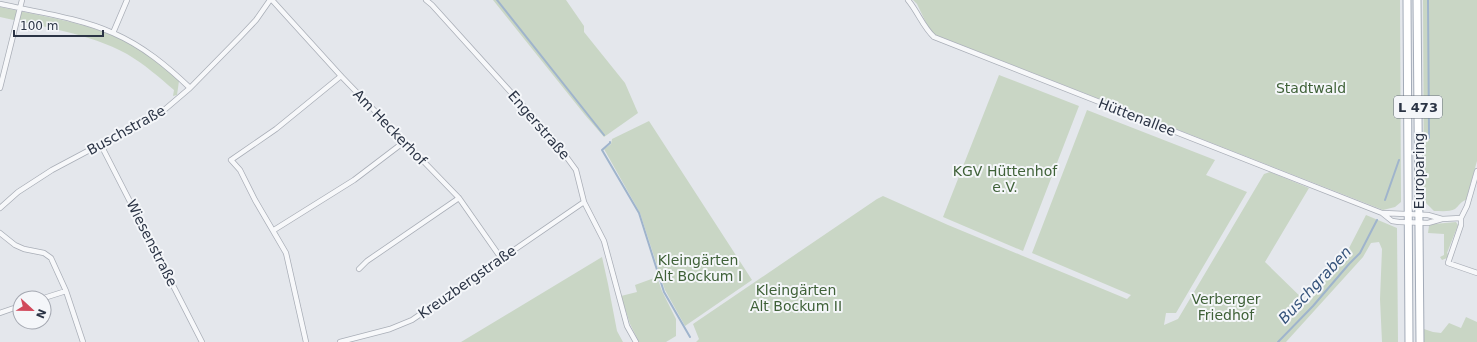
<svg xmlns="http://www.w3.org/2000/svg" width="1477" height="342" viewBox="0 0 1477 342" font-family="'DejaVu Sans',sans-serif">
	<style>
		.green { fill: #c9d6c5 }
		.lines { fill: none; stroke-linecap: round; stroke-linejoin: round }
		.stream { stroke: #9fb4cc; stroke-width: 2 }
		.minor-casing { stroke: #a9aeb7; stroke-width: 6 }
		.primary-casing { stroke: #a3abb8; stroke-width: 9 }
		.minor { stroke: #f7f8fa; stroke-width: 4.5 }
		.primary { stroke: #fff; stroke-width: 7 }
		.labels { text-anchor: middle; stroke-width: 4; stroke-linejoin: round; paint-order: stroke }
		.shield { fill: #f4f6f9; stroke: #676e7b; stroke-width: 1 }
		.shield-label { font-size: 13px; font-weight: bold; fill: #2b3445 }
		.park-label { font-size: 14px; fill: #3f6138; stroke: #f4f6f9 }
		.street-label { font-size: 14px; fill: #2b3445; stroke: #f4f6f9 }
		.water-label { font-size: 15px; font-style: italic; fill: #34527a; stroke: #f4f6f9 }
	</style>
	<rect width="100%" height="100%" fill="#e4e7ec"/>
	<path class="green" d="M 493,0 L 566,0 L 584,26 L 584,32 L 625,83 L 638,113 L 604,137 L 585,115 Z
		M 913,0 L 1400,0 L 1401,202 L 1395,207 L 1383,210 L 931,33 L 917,4 Z
		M 1423,0 L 1477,0 L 1477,161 L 1466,200 C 1461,201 1459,206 1455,209 C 1450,212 1441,211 1434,211 L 1424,201 Z
		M 0,7 C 63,21 134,28 179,81 L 177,95 L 173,96 L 174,90 C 159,77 144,64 127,54 C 89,33 42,27 0,17 Z
		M 999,75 L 1079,106 L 1023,251 L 943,217 Z
		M 1087,110 L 1215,160 L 1206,175 L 1247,192 L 1176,313 L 1166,313 L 1164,325 L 1178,319 L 1264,174 L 1270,172 L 1309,188 L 1265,262 L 1308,304 L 1347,252 L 1366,215 L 1397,228 L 1398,342 L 1382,342 L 1380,299 L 1382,249 L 1379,242 L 1371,243 L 1363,257 L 1286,342 L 696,342 L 699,339 L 693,324 L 877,199 L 883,196 L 948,225 L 1127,299 L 1131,295 L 1032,253 Z
		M 649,121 L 752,280 L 685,326 L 665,290 L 640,213 L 604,149 L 611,144 L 612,139 Z
		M 1456,222 L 1458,225 L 1447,253 L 1448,254 L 1447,258 L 1442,260 L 1440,257 L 1444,255 L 1444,234 L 1428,233 L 1429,226 L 1434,224 Z
		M 602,257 L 608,284 L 617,331 L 623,342 L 461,342 Z
		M 657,277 L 662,291 L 676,319 L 676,336 L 666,342 L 639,342 L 630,324 L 621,296 L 637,292 L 635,285 Z
		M 1466,317 L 1477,322 L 1477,342 L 1424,342 L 1424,329 L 1433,332 L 1441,333 L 1449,323 L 1461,328 Z"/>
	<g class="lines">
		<path class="stream" d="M 497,0 L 604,135
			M 1426,140 L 1429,138 L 1429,135 L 1428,0
			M 610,142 L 610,143 L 602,150 L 639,213 L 664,292 L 690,337
			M 1385,200 L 1399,160
			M 1278,342 L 1313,306 L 1349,264 L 1360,253 L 1377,220"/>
		<g class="minor-casing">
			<path id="minor" d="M 272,0 L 341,76 L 459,198 L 501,258
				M 426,0 L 432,5 L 554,140 L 576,170 L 584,202 L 604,241 L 627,326 L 636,342
				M 908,0 C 918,12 923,27 934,37 L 1382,213 L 1392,221 L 1399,222 L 1428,223 L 1442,219 L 1461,218
				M 0,4 C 36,12 80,18 113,33 C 143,46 167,66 190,88
				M 113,33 L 127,0
				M 0,88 L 22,0
				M 101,145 L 202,342
				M 1477,171 L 1467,206 L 1461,218 L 1461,225 L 1448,263 L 1477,273
				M 0,208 L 18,192 L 52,170 L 163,111 L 190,88 L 240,37 L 256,20 L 270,0
				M 1383,213 L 1428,215 L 1442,219
				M 274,230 L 354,180 L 404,142
				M 0,233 L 15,245 L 24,249 L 44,253 L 51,258 L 66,291 L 83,342
				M 359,269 L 367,261 L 459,198
				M 44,298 L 66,291
				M 0,313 L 20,306
				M 306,342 L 286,253 L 255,200 L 240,170 L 231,160 L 276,129 L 341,76
				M 340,342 L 390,329 L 412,320 L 584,202"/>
		</g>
		<g class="primary-casing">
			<path id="primary" d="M 1407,0 L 1409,342
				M 1417,0 L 1420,342"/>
		</g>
		<use href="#minor" class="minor"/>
		<use href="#primary" class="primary"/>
	</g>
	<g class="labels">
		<rect class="shield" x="1394" y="96" width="48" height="22" rx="3"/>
		<g class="shield-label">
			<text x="1418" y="112">L 473</text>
		</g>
		<g class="park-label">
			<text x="1311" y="93">Stadtwald</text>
			<text x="1005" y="176">KGV Hüttenhof<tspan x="1005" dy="16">e.V.</tspan></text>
			<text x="698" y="265">Kleingärten<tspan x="698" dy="16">Alt Bockum I</tspan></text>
			<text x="796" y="295">Kleingärten<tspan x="796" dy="16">Alt Bockum II</tspan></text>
			<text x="1226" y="304">Verberger<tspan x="1226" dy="16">Friedhof</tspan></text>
		</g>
		<g class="street-label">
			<text transform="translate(1137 117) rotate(21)" y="5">Hüttenallee</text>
			<text transform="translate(539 125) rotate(49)" y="5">Engerstraße</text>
			<text transform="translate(390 127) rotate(46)" y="5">Am Heckerhof</text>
			<text transform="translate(126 130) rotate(-29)" y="5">Buschstraße</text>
			<text transform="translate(1419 171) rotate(-90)" y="5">Europaring</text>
			<text transform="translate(152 243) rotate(63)" y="5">Wiesenstraße</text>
			<text transform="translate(467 282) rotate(-35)" y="5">Kreuzbergstraße</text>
		</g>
		<g class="water-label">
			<text transform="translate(1315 285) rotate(-47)" y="5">Buschgraben</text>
		</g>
	</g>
	<g transform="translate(32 310) rotate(112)"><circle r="19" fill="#f4f6f9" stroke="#a4a8b1"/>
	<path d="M0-3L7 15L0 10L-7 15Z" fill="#d1495b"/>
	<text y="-6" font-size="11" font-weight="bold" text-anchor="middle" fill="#2b3445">N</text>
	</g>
	<path d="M14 30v6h89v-6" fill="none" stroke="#2b3445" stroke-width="2"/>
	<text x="20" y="30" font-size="12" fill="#2b3445" stroke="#f4f6f9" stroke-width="3" paint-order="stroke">100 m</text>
</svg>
